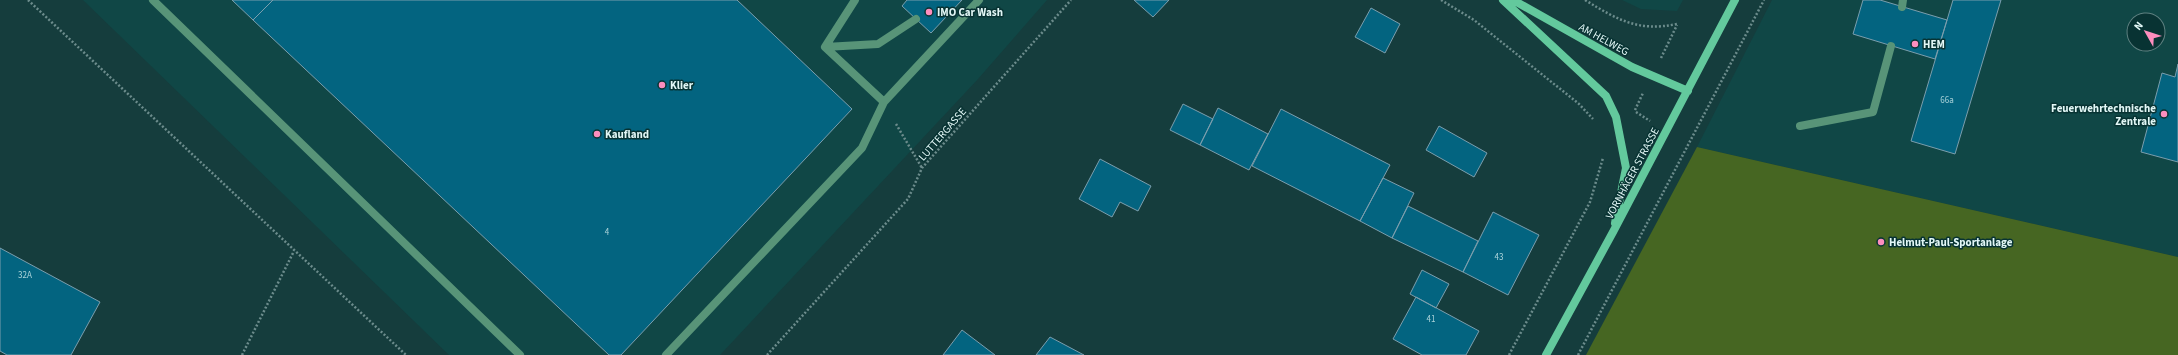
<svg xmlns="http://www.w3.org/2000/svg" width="2178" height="355" viewBox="0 0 2178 355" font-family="'Source Sans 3',sans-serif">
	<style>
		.built { fill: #104746; fill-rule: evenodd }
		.green { fill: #466622 }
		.building { fill: #036480; stroke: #7b9ead }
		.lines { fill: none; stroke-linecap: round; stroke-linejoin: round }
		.path { stroke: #6c8c8c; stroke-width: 2.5; stroke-dasharray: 2 2; stroke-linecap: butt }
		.lane { stroke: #589478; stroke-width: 8 }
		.secondary { stroke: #63c99d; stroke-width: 8 }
		.poi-dot { fill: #fd8ebe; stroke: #083333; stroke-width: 1.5 }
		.labels { text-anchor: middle; stroke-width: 3; stroke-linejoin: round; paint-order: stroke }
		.number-label { font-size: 9px; fill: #aad2d8 }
		.poi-label { font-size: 11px; font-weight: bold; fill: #e2f7f6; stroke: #083333; text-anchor: start }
		.street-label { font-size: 11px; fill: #e2f7f6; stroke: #083333 }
	</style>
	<rect width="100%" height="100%" fill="#153d3d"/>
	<path class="built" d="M 83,0 L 1047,0 L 978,79 L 720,355 L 449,355 Z
		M 1622,0 L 1683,0 L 1677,11 L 1641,9 Z
		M 1772,0 L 2178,0 L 2178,257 L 1697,147 ZM 2134,20 L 2158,20 L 2158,44 L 2134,44 Z"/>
	<path class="green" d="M 1697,147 L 2178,257 L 2178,355 L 1586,355 Z"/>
	<path class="building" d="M 232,0 L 273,0 L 253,20 Z
		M 273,0 L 737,0 L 852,109 L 621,355 L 609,355 L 253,20 Z
		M 907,0 L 962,0 L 931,33 L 902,6 Z
		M 1134,0 L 1169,0 L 1153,17 Z
		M 1863,0 L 1880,0 L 1947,20 L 1935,59 L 1853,34 Z
		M 1953,0 L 2001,0 L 1955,154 L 1911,141 Z
		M 1371,8 L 1400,24 L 1385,53 L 1355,37 Z
		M 2178,64 L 2178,162 L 2141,152 L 2162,73 L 2175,77 Z
		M 1183,104 L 1213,119 L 1200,145 L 1170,130 Z
		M 1218,108 L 1268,134 L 1249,170 L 1200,145 Z
		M 1281,109 L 1390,165 L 1360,221 L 1252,166 Z
		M 1439,126 L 1487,153 L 1474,177 L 1426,150 Z
		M 1100,159 L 1151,186 L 1138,211 L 1120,202 L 1112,217 L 1079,199 Z
		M 1383,178 L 1414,193 L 1392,238 L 1360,221 Z
		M 1408,206 L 1478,241 L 1463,272 L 1392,238 Z
		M 1493,212 L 1539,235 L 1508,295 L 1463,272 Z
		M 0,248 L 100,302 L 71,355 L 7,355 L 0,351 Z
		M 1422,270 L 1449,284 L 1436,308 L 1410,294 Z
		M 1416,297 L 1479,331 L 1466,355 L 1422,355 L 1393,339 Z
		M 962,330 L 995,355 L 943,355 Z
		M 1050,337 L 1084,355 L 1036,355 Z"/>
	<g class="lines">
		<path class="path" d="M 28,0 L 406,355
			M 1441,0 L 1474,20 L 1579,104 L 1593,119
			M 1585,0 C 1618,20 1638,32 1677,24
			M 1661,58 L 1677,25
			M 1635,110 L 1643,93
			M 1636,112 L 1650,121
			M 896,124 L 922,168
			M 242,355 L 294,251
			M 767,355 L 908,199 L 922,168 L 1071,0
			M 1509,355 L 1590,202 L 1603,158
			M 1578,355 L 1764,0"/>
		<path class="lane" d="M 153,0 L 520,355
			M 855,0 L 825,47 L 878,44 L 916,19
			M 1902,7 L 1903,0
			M 825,47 L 884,102 L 979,0
			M 1800,126 L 1873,112 L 1891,46
			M 666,355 L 862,148 L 884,102"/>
		<path class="secondary" d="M 1503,0 L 1606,96 L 1616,117 L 1626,168 L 1615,223
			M 1513,0 L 1632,67 L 1688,91
			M 1546,355 L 1613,232 L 1735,0"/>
	</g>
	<g class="poi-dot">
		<circle cx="929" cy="12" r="4"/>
		<circle cx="1915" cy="44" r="4"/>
		<circle cx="662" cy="85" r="4"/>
		<circle cx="2164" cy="114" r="4"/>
		<circle cx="597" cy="134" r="4"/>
		<circle cx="1881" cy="242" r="4"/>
	</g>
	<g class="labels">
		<g class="number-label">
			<text x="1947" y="103">66a</text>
			<text x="607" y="235">4</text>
			<text x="1499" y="260">43</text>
			<text x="25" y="278">32A</text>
			<text x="1431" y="322">41</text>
		</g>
		<g class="poi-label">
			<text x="937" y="16">IMO Car Wash</text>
			<text x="1923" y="48">HEM</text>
			<text x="670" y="89">Klier</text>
			<text x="2156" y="112" text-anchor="end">Feuerwehrtechnische<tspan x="2156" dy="13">Zentrale</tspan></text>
			<text x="605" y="138">Kaufland</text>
			<text x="1889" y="246">Helmut-Paul-Sportanlage</text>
		</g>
		<g class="street-label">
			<text transform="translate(1604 39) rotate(29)" y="4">AM HELWEG</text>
			<text transform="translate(942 134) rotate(-49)" y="4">LUTTERGASSE</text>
			<text transform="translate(1632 173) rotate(-62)" y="4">VORNHÄGER STRASSE</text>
		</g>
	</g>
	<g transform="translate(2146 32) rotate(309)"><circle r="19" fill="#083333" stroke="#5f8181"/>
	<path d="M0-3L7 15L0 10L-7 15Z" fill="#fd8ebe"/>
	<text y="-6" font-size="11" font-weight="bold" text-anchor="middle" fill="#e2f7f6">N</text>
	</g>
</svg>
